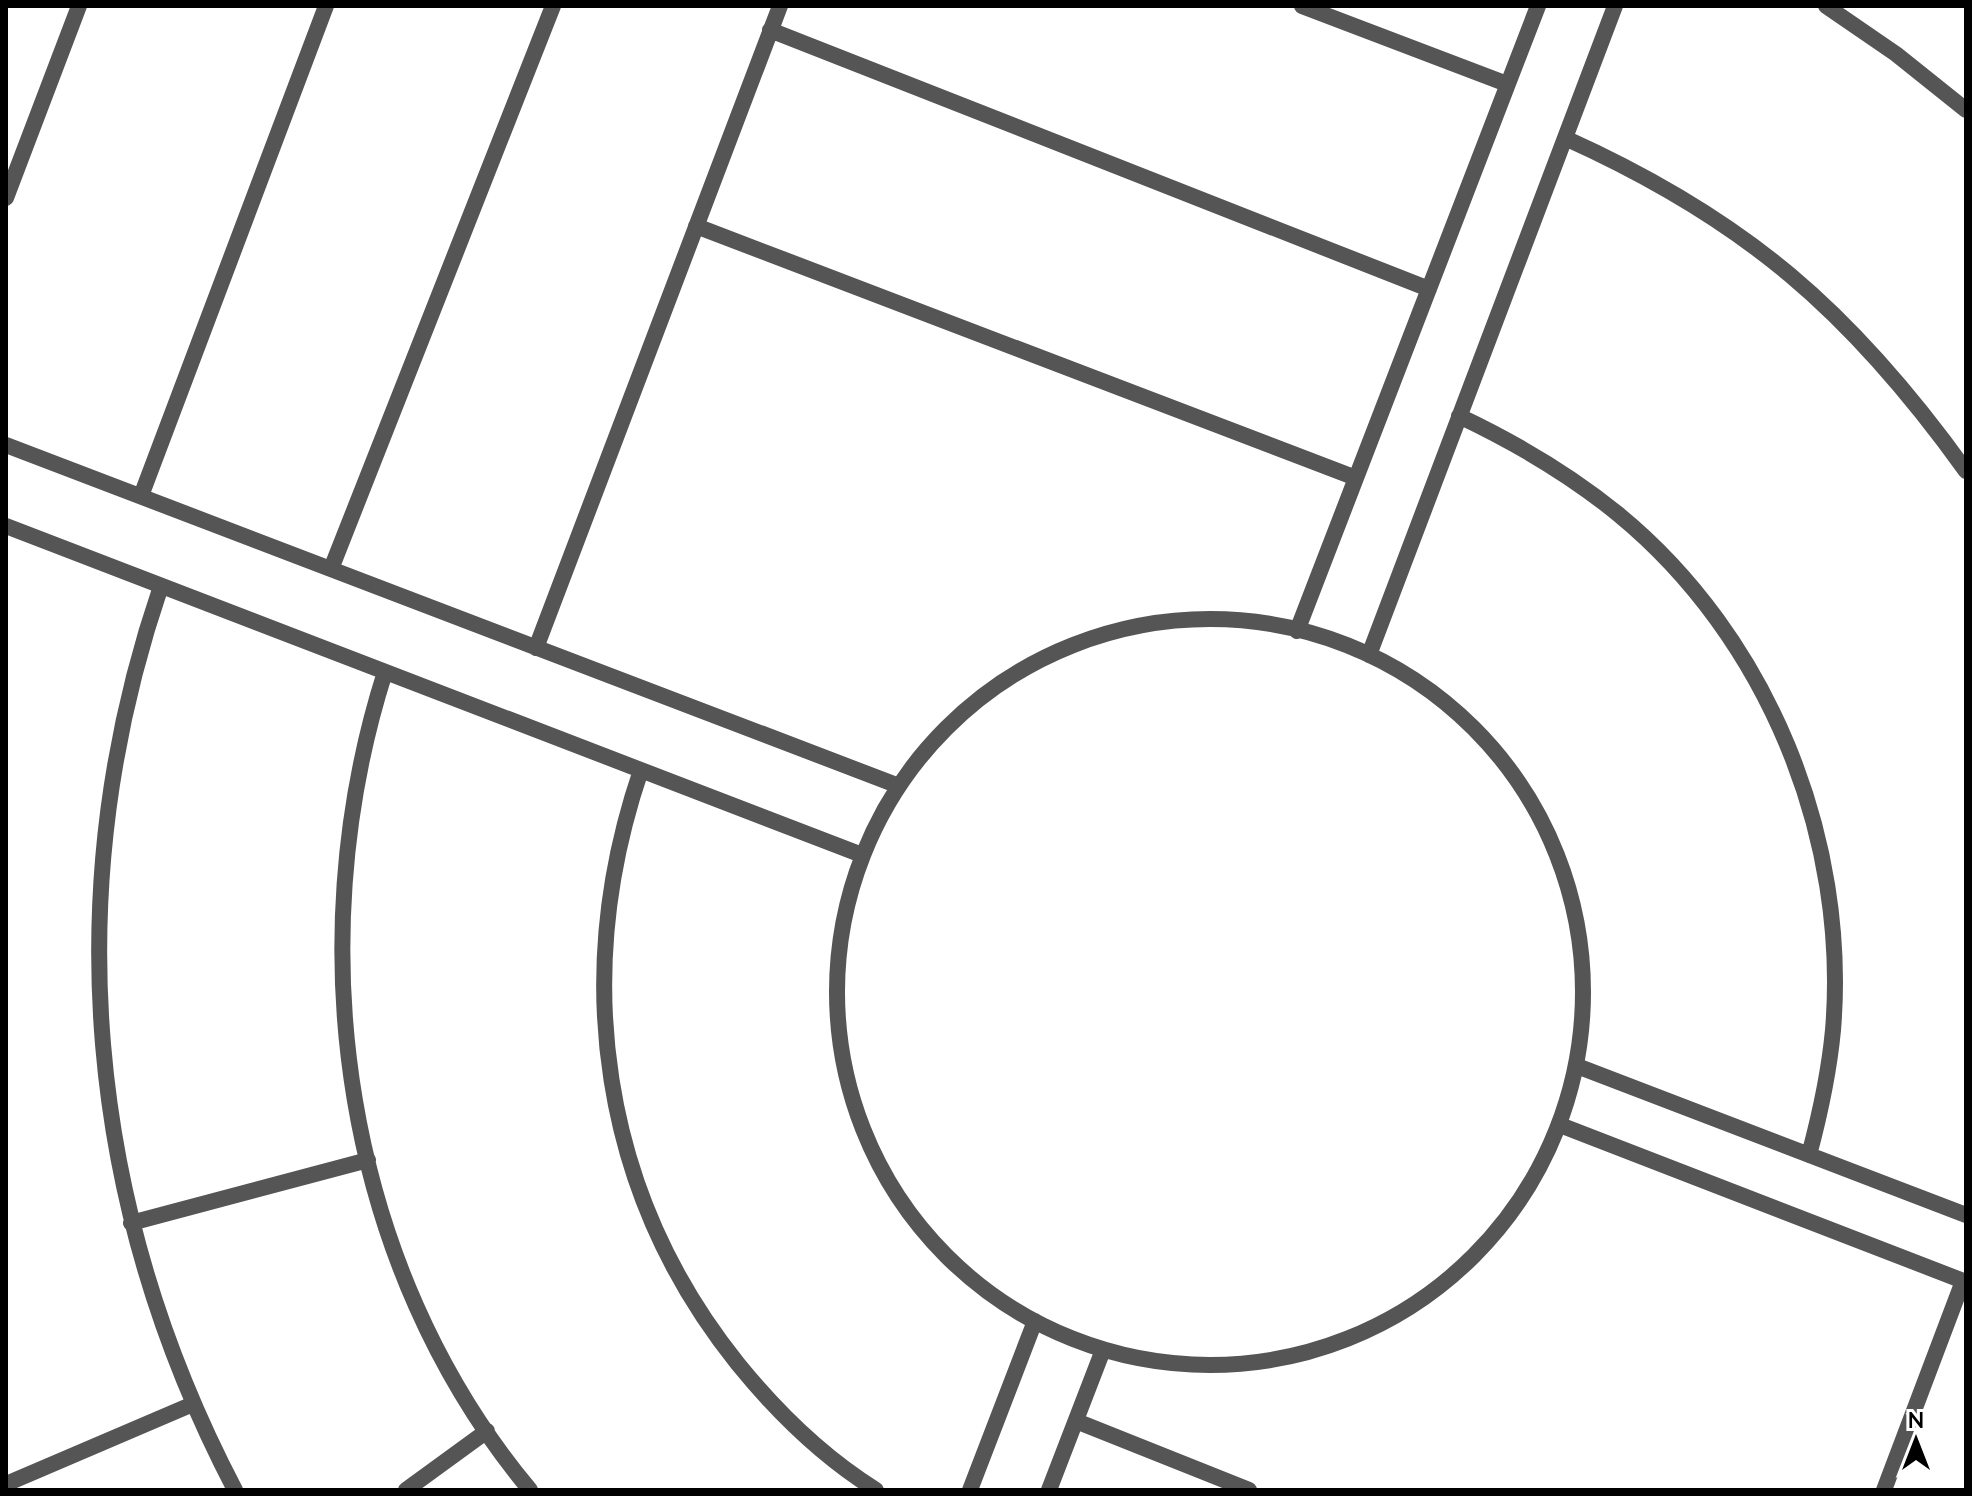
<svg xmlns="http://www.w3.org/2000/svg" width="1972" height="1496" viewBox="0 0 1972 1496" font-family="'Nunito Sans',sans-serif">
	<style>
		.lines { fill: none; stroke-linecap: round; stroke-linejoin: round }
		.minor { stroke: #555; stroke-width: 16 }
	</style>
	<rect width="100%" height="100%" fill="#fff"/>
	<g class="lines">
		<path class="minor" d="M 1302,6 L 1507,84
			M 1826,6 L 1896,54 L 1966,110
			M 770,30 L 1429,289
			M 1565,138 C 1745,219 1851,311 1966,471
			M 6,198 L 79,6
			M 696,226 L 1356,478
			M 1459,416 C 1516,443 1569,474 1618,514 C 1768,637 1849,838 1833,1030 C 1829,1073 1820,1114 1809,1155
			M 6,445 L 899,786
			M 141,496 L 326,6
			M 6,526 L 862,855
			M 331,569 L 553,6
			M 161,586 C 57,891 86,1205 235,1490
			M837 992a373 373 0 1 1 746 0a373 373 0 1 1-746 0Z
			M 1297,631 L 1538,6
			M 536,648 L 780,6
			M 1369,655 L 1615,6
			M 385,672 C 298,945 343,1266 530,1490
			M 641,770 C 571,976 600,1192 738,1364 C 777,1412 823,1457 876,1490
			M 1577,1066 L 1966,1215
			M 1560,1125 L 1966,1282
			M 131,1223 L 368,1160
			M 1076,1421 L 1249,1490
			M 6,1484 L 193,1404
			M 406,1490 L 487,1431
			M 970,1490 L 1035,1321
			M 1049,1490 L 1103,1350
			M 1884,1490 L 1963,1281"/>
	</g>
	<rect width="1972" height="1496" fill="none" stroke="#000000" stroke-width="16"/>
	<g transform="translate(1916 1440)" stroke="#ffffff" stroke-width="6" paint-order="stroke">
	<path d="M0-6L14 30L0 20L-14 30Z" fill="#000000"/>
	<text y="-12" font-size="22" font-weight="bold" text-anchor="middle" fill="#000000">N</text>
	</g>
</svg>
